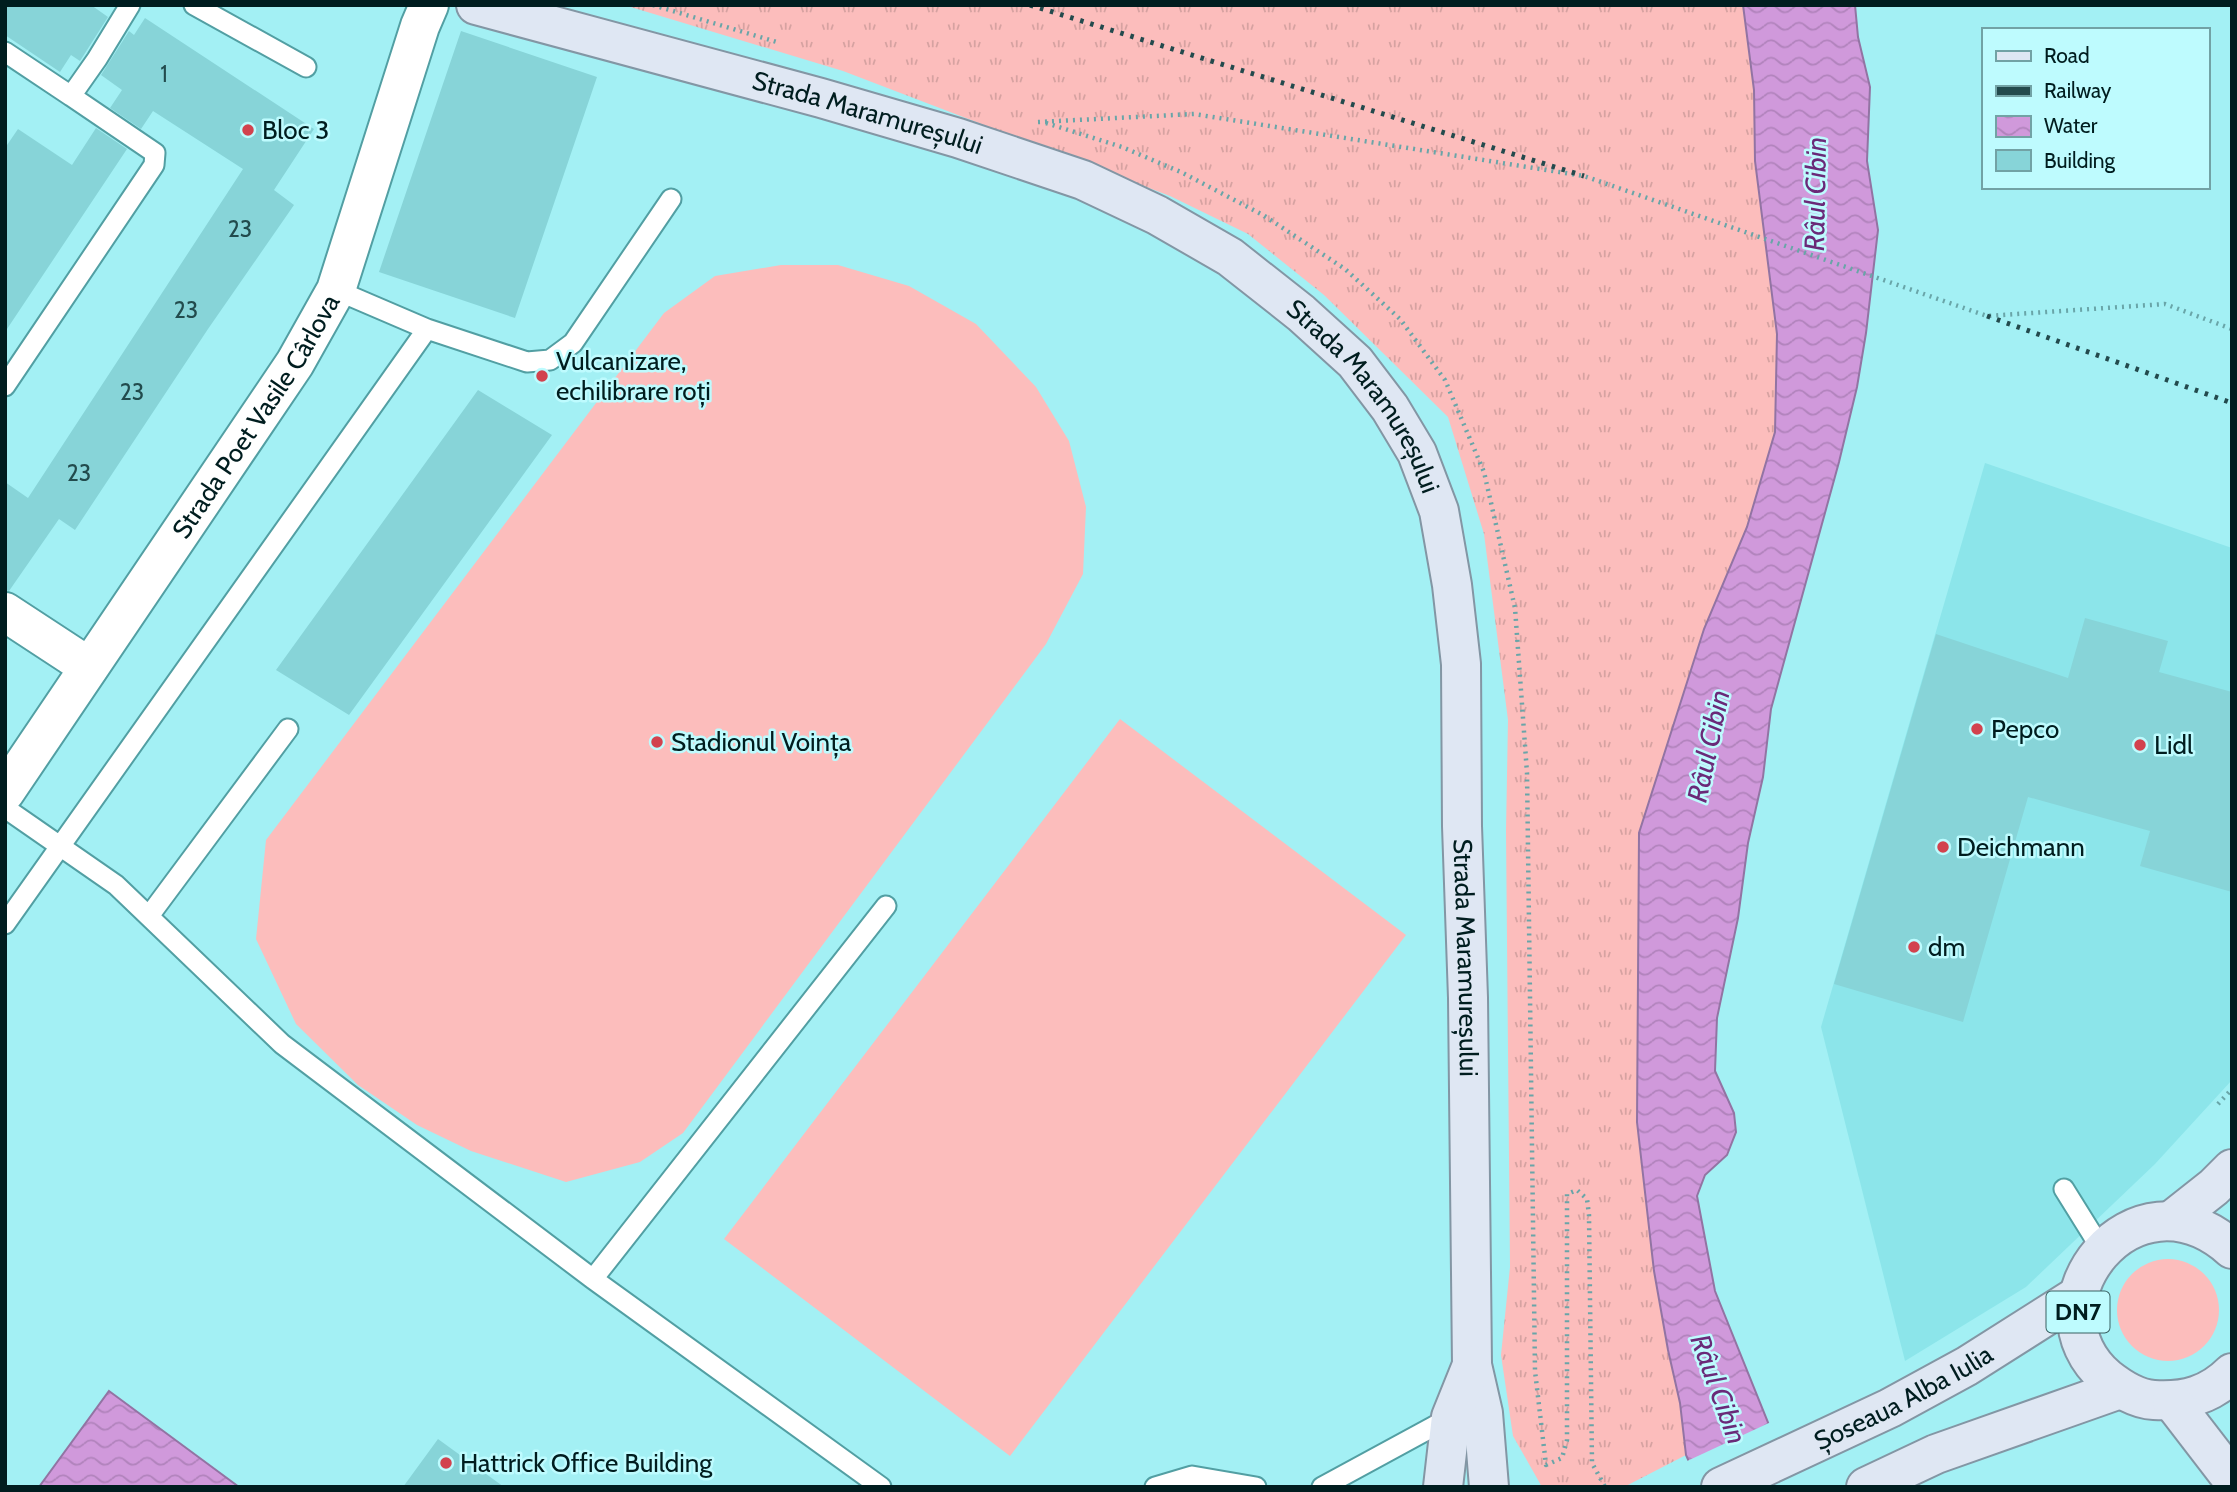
<svg xmlns="http://www.w3.org/2000/svg" width="2237" height="1492" viewBox="0 0 2237 1492" font-family="Cabin,sans-serif">
	<style>
		.built { fill: #8ce5ea }
		.grass { fill: url(#grass-tufts) }
		.garden { fill: #fcbdbc }
		.water { fill: url(#water-waves); stroke: #9274a3; stroke-width: 2 }
		.pier { fill: #a3f0f4 }
		.building { fill: #87d4d8 }
		.lines { fill: none; stroke-linecap: round; stroke-linejoin: round }
		.service-casing { stroke: #529fa3; stroke-width: 23 }
		.minor-casing { stroke: #529fa3; stroke-width: 42 }
		.tertiary-casing { stroke: #529fa3; stroke-width: 42 }
		.primary-casing { stroke: #8396a4; stroke-width: 42 }
		.path { stroke: #69a5a8; stroke-width: 4.5; stroke-dasharray: 2 5; stroke-linecap: butt }
		.service { stroke: #fff; stroke-width: 19 }
		.minor { stroke: #fff; stroke-width: 38 }
		.tertiary { stroke: #fff; stroke-width: 38 }
		.primary { stroke: #dfe7f3; stroke-width: 38 }
		.rail { stroke: #234a4d; stroke-width: 5; stroke-dasharray: 3.5 7; stroke-linecap: butt }
		.poi-dot { fill: #d2424e; stroke: #befbfe; stroke-width: 2.5 }
		.labels { text-anchor: middle; stroke-width: 5; stroke-linejoin: round; paint-order: stroke }
		.number-label { font-size: 23px; fill: #224b4d }
		.shield { fill: #befbfe; stroke: #396062; stroke-width: 2 }
		.shield-label { font-size: 24px; font-weight: bold; fill: #001d1f }
		.street-label { font-size: 26px; fill: #001d1f; stroke: #befbfe }
		.poi-label { font-size: 26px; fill: #001d1f; stroke: #befbfe; text-anchor: start }
		.water-label { font-size: 28px; font-style: italic; fill: #6a2978; stroke: #befbfe }
	</style>
	<defs>
		<pattern id="grass-tufts" width="24" height="20" patternUnits="userSpaceOnUse" patternTransform="scale(1.75)"><rect width="24" height="20" fill="#fcbdbc"/><path d="M3 7l-1-3M5 7V3M7 7l1-3M15 17l-1-3M17 17v-4M19 17l1-3" fill="none" stroke="#d6a2a1"/></pattern>
		<pattern id="water-waves" width="16" height="10" patternUnits="userSpaceOnUse" patternTransform="scale(1.75)"><rect width="16" height="10" fill="#d099db"/><path d="M0 5q4-4 8 0t8 0" fill="none" stroke="#b183bc"/></pattern>
	</defs>
	<rect width="100%" height="100%" fill="#a3f0f4"/>
	<path class="built" d="M 1985,463 L 2232,548 L 2232,1080 L 2155,1164 L 2026,1287 L 1905,1361 L 1821,1027 Z"/>
	<path class="grass" d="M 624,5 L 1743,5 L 1754,90 L 1755,161 L 1777,334 L 1775,432 L 1747,527 L 1704,629 L 1639,833 L 1637,1122 L 1654,1271 L 1668,1350 L 1680,1403 L 1686,1455 L 1624,1487 L 1542,1487 L 1513,1436 L 1501,1355 L 1510,1267 L 1506,831 L 1508,720 L 1484,534 L 1448,417 L 1324,295 L 1248,234 L 1170,196 L 843,71 Z"/>
	<path class="garden" d="M 781,265 L 838,265 L 909,286 L 976,324 L 1036,387 L 1069,441 L 1086,507 L 1083,574 L 1046,644 L 683,1133 L 640,1162 L 566,1182 L 471,1151 L 417,1125 L 358,1085 L 296,1024 L 256,939 L 266,840 L 664,313 L 715,276 Z
		M 1120,719 L 1406,935 L 1010,1456 L 724,1239 Z
		M2117 1310a51 51 0 1 1 102 0a51 51 0 1 1-102 0Z"/>
	<path class="water" d="M 1743,5 L 1855,5 L 1858,37 L 1870,87 L 1867,161 L 1878,230 L 1866,333 L 1857,387 L 1839,462 L 1771,709 L 1763,777 L 1748,843 L 1738,918 L 1717,1018 L 1715,1071 L 1734,1113 L 1736,1132 L 1727,1155 L 1705,1175 L 1697,1196 L 1715,1291 L 1794,1487 L 1700,1487 L 1686,1455 L 1680,1403 L 1668,1350 L 1654,1271 L 1637,1122 L 1639,833 L 1704,629 L 1747,527 L 1775,432 L 1777,334 L 1755,161 L 1754,90 Z
		M 109,1391 L 239,1487 L 39,1487 Z"/>
	<path class="pier" d="M 1771,1422 L 1797,1487 L 1696,1487 L 1685,1462 Z"/>
	<path class="building" d="M 5,5 L 91,5 L 108,17 L 80,61 L 71,55 L 60,72 L 5,35 Z
		M 145,18 L 314,129 L 274,190 L 294,205 L 208,329 L 75,530 L 59,519 L 9,591 L 5,590 L 5,482 L 28,498 L 243,169 L 153,111 L 141,129 L 110,108 L 122,90 L 101,75 L 129,31 L 134,35 Z
		M 461,31 L 597,77 L 515,318 L 379,272 Z
		M 96,128 L 127,149 L 5,332 L 5,148 L 18,129 L 72,165 Z
		M 478,390 L 552,435 L 349,715 L 276,670 Z
		M 2085,618 L 2168,641 L 2159,672 L 2232,692 L 2232,892 L 2140,866 L 2150,831 L 2028,797 L 1963,1022 L 1834,984 L 1936,634 L 2068,678 Z
		M 438,1439 L 504,1487 L 403,1487 Z"/>
	<g class="lines">
		<g class="service-casing">
			<path id="service" d="M 194,5 L 306,67
				M 5,52 L 71,96
				M 427,329 L 527,362 L 550,360 L 573,343 L 671,199
				M 5,386 L 154,165 L 155,153 L 71,96 L 97,59 L 130,5
				M 5,808 L 116,885 L 282,1044 L 593,1279 L 881,1487
				M 149,916 L 288,729
				M 5,924 L 427,329 L 336,290
				M 2064,1189 L 2102,1250
				M 593,1279 L 886,906
				M 1155,1487 L 1192,1476 L 1256,1487
				M 1322,1487 L 1451,1417"/>
		</g>
		<g class="minor-casing">
			<path id="minor" d="M 5,612 L 89,667"/>
		</g>
		<g class="tertiary-casing">
			<g id="tertiary">
				<path id="s1" d="M 5,792 L 295,363 L 336,290 L 420,26 L 429,5"/>
			</g>
		</g>
		<g class="primary-casing">
			<g id="primary">
				<path id="s2" d="M 476,5 L 821,98 L 958,138 L 1083,180 L 1157,215 L 1230,257 L 1301,313 L 1355,362 L 1390,408 L 1417,453 L 1439,511 L 1452,585 L 1461,664 L 1462,826 L 1468,998 L 1472,1365 L 1483,1413 L 1489,1487"/>
				<path d="M 2171,1221 L 2214,1187 L 2232,1169"/>
				<path d="M 2232,1249 C 2133,1161 2022,1305 2107,1378 C 2121,1389 2136,1399 2154,1400 C 2185,1402 2210,1395 2232,1373"/>
				<path d="M 2172,1401 L 2232,1479"/>
				<path d="M 1443,1487 L 1451,1417 L 1472,1365"/>
				<path id="s3" d="M 1721,1487 L 1890,1408 L 1967,1366 L 2079,1295"/>
				<path d="M 1866,1487 L 1936,1454 L 2120,1389"/>
			</g>
		</g>
		<path class="path" d="M 653,5 L 780,43
			M 1038,122 L 1194,114 L 1584,176 L 1987,316 L 2165,304 L 2232,329
			M 1046,123 L 1122,147 L 1183,173 L 1263,215 L 1345,269 L 1400,319 L 1445,380 L 1484,472 L 1515,608 L 1527,773 L 1535,1371 L 1546,1465 L 1562,1458 L 1567,1440 L 1567,1194 L 1577,1190 L 1587,1199 L 1589,1215 L 1592,1463 L 1605,1487
			M 2218,1104 L 2232,1089"/>
		<use href="#service" class="service"/>
		<use href="#minor" class="minor"/>
		<use href="#tertiary" class="tertiary"/>
		<use href="#primary" class="primary"/>
		<path class="rail" d="M 1030,5 L 1584,176
			M 1987,316 L 2232,403"/>
	</g>
	<g class="poi-dot">
		<circle cx="248" cy="130" r="7"/>
		<circle cx="542" cy="376" r="7"/>
		<circle cx="1977" cy="729" r="7"/>
		<circle cx="657" cy="742" r="7"/>
		<circle cx="2140" cy="745" r="7"/>
		<circle cx="1943" cy="847" r="7"/>
		<circle cx="1914" cy="947" r="7"/>
		<circle cx="446" cy="1463" r="7"/>
	</g>
	<g class="labels">
		<g class="number-label">
			<text x="164" y="82">1</text>
			<text x="240" y="237">23</text>
			<text x="186" y="318">23</text>
			<text x="132" y="400">23</text>
			<text x="79" y="481">23</text>
		</g>
		<rect class="shield" x="2046.5" y="1291.5" width="63" height="41" rx="5"/>
		<g class="shield-label">
			<text x="2078" y="1320">DN7</text>
		</g>
		<g class="street-label">
			<text dy="9" stroke="none"><textPath href="#s2" startOffset="406">Strada Maramureșului</textPath></text>
			<text dy="9" stroke="none"><textPath href="#s2" startOffset="994">Strada Maramureșului</textPath></text>
			<text dy="9" stroke="none"><textPath href="#s1" startOffset="452">Strada Poet Vasile Cârlova</textPath></text>
			<text dy="9" stroke="none"><textPath href="#s2" startOffset="1582">Strada Maramureșului</textPath></text>
			<text dy="9" stroke="none"><textPath href="#s3" startOffset="203">Șoseaua Alba Iulia</textPath></text>
		</g>
		<g class="poi-label">
			<text x="262" y="139">Bloc 3</text>
			<text x="556" y="370">Vulcanizare,<tspan x="556" dy="30">echilibrare roți</tspan></text>
			<text x="1991" y="738">Pepco</text>
			<text x="671" y="751">Stadionul Voința</text>
			<text x="2154" y="754">Lidl</text>
			<text x="1957" y="856">Deichmann</text>
			<text x="1928" y="956">dm</text>
			<text x="460" y="1472">Hattrick Office Building</text>
		</g>
		<g class="water-label">
			<text transform="translate(1815 194) rotate(-89)" y="10">Râul Cibin</text>
			<text transform="translate(1708 746) rotate(-78)" y="10">Râul Cibin</text>
			<text transform="translate(1719 1389) rotate(70)" y="10">Râul Cibin</text>
		</g>
	</g>
	<rect width="2237" height="1492" fill="none" stroke="#001d1f" stroke-width="14"/>
	<rect x="1982" y="28" width="228" height="161" fill="#befbfe" stroke="#72a2a5" stroke-width="2"/>
	<rect x="1996" y="51" width="35" height="10" fill="#dfe7f3" stroke="#72a2a5" stroke-width="2"/>
	<text x="2044" y="63" font-size="21" fill="#001d1f">Road</text>
	<rect x="1996" y="86" width="35" height="10" fill="#234a4d" stroke="#72a2a5" stroke-width="2"/>
	<text x="2044" y="98" font-size="21" fill="#001d1f">Railway</text>
	<rect x="1996" y="116" width="35" height="21" fill="url(#water-waves)" stroke="#72a2a5" stroke-width="2"/>
	<text x="2044" y="133" font-size="21" fill="#001d1f">Water</text>
	<rect x="1996" y="150" width="35" height="21" fill="#87d4d8" stroke="#72a2a5" stroke-width="2"/>
	<text x="2044" y="168" font-size="21" fill="#001d1f">Building</text>
</svg>
